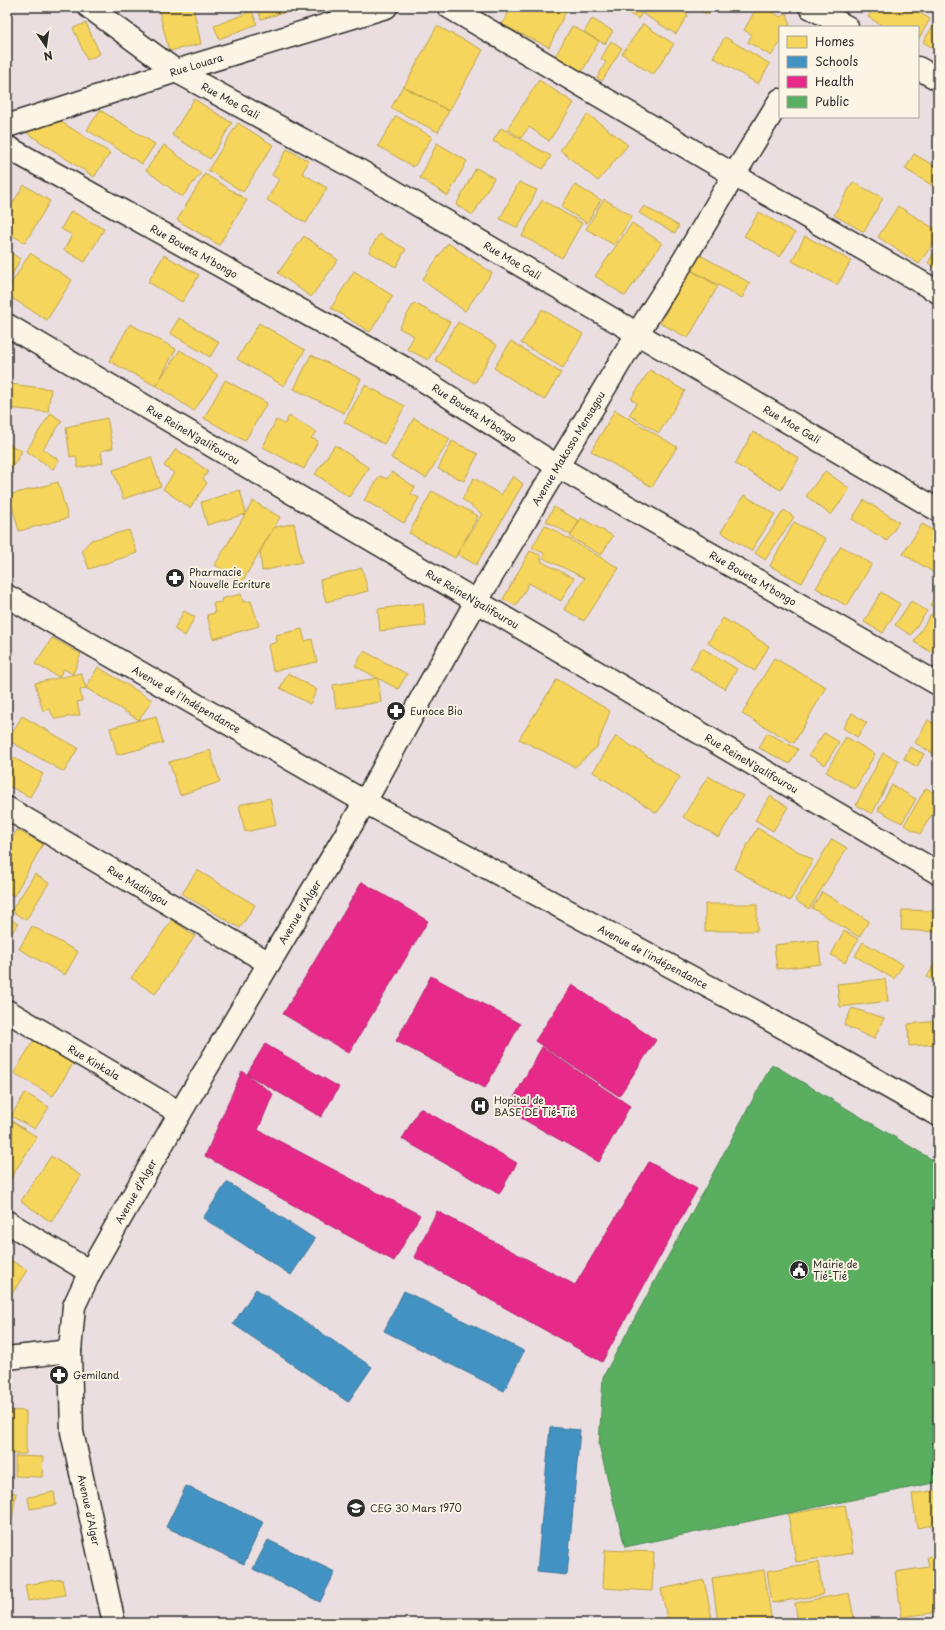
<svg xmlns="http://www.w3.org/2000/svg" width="945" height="1630" viewBox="0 0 945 1630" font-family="'Playpen Sans',sans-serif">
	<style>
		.homes { fill: #f6d55c; stroke: #b9a24d }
		.schools { fill: #4393c3; stroke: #3c7495 }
		.health { fill: #e7298a; stroke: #af2a6e }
		.public { fill: #5aae61; stroke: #4c8751 }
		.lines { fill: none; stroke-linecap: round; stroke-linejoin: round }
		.minor-casing { stroke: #2b2b2b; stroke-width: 25 }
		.minor { stroke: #fcf5e5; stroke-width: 22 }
		.labels { text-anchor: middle; stroke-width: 4; stroke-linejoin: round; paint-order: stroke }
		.street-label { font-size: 10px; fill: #2b2b2b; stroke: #fcf5e5 }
		.poi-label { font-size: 10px; fill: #2b2b2b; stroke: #fcf5e5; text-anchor: start }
	</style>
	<rect width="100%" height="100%" fill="#ebdee1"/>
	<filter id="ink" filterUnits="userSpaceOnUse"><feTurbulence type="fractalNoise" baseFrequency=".025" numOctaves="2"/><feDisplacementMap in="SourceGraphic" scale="8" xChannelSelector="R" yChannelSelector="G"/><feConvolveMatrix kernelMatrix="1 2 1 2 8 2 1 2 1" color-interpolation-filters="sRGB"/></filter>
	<g filter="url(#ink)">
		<path class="homes" d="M 158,7 L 193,7 L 201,44 L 169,51 Z
			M 257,7 L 292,7 L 293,10 L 261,19 Z
			M 322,7 L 338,7 L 323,12 Z
			M 511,7 L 568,7 L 549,47 L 502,25 Z
			M 619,7 L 646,7 L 638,19 Z
			M 647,7 L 676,7 L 688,15 L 676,34 L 643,14 Z
			M 694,7 L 712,7 L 708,15 Z
			M 757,7 L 762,7 L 781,17 L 787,13 L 790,27 L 780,27 L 780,43 L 771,56 L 748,42 L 752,35 L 744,30 Z
			M 874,7 L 910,7 L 930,19 L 918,40 L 918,27 L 885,27 L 868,17 Z
			M 252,11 L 257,24 L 219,39 L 214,26 Z
			M 938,18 L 938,51 L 923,42 Z
			M 592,19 L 613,31 L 605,44 L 584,32 Z
			M 86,23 L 100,54 L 87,60 L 73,28 Z
			M 643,24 L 674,44 L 653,75 L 622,54 Z
			M 437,26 L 483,50 L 449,111 L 404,87 Z
			M 572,26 L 599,41 L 582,72 L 555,57 Z
			M 725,37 L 770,64 L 758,84 L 713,57 Z
			M 611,41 L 622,48 L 602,81 L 597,78 L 606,62 L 601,59 Z
			M 539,80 L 574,103 L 549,141 L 529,127 L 521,138 L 507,129 Z
			M 403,86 L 449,111 L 438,132 L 391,108 Z
			M 194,99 L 232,123 L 210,159 L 172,135 Z
			M 43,110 L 110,153 L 94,177 L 27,133 Z
			M 100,110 L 155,144 L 142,164 L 87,130 Z
			M 588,114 L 628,145 L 598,181 L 560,150 Z
			M 396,116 L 432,137 L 414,167 L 378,146 Z
			M 238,123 L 273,145 L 243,192 L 208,170 Z
			M 501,128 L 551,156 L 543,169 L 493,141 Z
			M 437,143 L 467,161 L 448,196 L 420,178 Z
			M 164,145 L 201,173 L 182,197 L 146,170 Z
			M 287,149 L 309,161 L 302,173 L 327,188 L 306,223 L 267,200 L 279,179 L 272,175 Z
			M 914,154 L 938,168 L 938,189 L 905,169 Z
			M 476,168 L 494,178 L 473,215 L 456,205 Z
			M 205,174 L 247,200 L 219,245 L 177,220 Z
			M 519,182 L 537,190 L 518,228 L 500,219 Z
			M 853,182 L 883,198 L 864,232 L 834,215 Z
			M 24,185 L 50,201 L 25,243 L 7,232 L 7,212 Z
			M 575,185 L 601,200 L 587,223 L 561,207 Z
			M 604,199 L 632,216 L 614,245 L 586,229 Z
			M 542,200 L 582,223 L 562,258 L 522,236 Z
			M 644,206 L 679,226 L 675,233 L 639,213 Z
			M 898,206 L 938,231 L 938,236 L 919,264 L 878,237 Z
			M 71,211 L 104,229 L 85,262 L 64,250 L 72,235 L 61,229 Z
			M 759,212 L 795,233 L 780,257 L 744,236 Z
			M 632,223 L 662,243 L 625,296 L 595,276 Z
			M 379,234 L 406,249 L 396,267 L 369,252 Z
			M 304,236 L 338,260 L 311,297 L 278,273 Z
			M 805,236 L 851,261 L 837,285 L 792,261 Z
			M 448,243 L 492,273 L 465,311 L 422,280 Z
			M 938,246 L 938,269 L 928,263 Z
			M 7,250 L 20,259 L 7,286 Z
			M 30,253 L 72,280 L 47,320 L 7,295 L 7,290 Z
			M 164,255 L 199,275 L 182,302 L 148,282 Z
			M 700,255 L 750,283 L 742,298 L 691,270 Z
			M 690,270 L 718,286 L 688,338 L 660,323 Z
			M 354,271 L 393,296 L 370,332 L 331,308 Z
			M 414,303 L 450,322 L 428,360 L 407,349 L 414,336 L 399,328 Z
			M 542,309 L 583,334 L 563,368 L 521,343 Z
			M 179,318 L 219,342 L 210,357 L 170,333 Z
			M 458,322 L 497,345 L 475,383 L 435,360 Z
			M 259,323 L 305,350 L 284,386 L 237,359 Z
			M 130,324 L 176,349 L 156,386 L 109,361 Z
			M 511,341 L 561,373 L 544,400 L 494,368 Z
			M 180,350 L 218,375 L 194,411 L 156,385 Z
			M 311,355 L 361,379 L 344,413 L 294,389 Z
			M 650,370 L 685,391 L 659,433 L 629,415 L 637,403 L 631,399 Z
			M 225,380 L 267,403 L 245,441 L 204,418 Z
			M 10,384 L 51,389 L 48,412 L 7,408 Z
			M 365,385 L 405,406 L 384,444 L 344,422 Z
			M 615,410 L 677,447 L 652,487 L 591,451 Z
			M 51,413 L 62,421 L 43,449 L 59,460 L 53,469 L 26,451 Z
			M 289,416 L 317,432 L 311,438 L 318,441 L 304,469 L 263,447 L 276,420 L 285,424 Z
			M 107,418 L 113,448 L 101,451 L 103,463 L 78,468 L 76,456 L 70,457 L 66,427 Z
			M 414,418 L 450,439 L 426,478 L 391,458 Z
			M 753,432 L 799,458 L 781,490 L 735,464 Z
			M 452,441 L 478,454 L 464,481 L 438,469 Z
			M 7,443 L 22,451 L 7,476 Z
			M 335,445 L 369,468 L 349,497 L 315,474 Z
			M 176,449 L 208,471 L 203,479 L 207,483 L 190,508 L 163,489 L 174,473 L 164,466 Z
			M 151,457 L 161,486 L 123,499 L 113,470 Z
			M 825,471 L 850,489 L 831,515 L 806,496 Z
			M 392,472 L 415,487 L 411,494 L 419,498 L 404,523 L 364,500 L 380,476 L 387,479 Z
			M 513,476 L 523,484 L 476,565 L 457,554 L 482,514 L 462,499 L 474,478 L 501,495 Z
			M 58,482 L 68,518 L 19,531 L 9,495 Z
			M 240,490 L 246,514 L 207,525 L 201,502 Z
			M 432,491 L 478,516 L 455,558 L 409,533 Z
			M 744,495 L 775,514 L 751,551 L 721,532 Z
			M 864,500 L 899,522 L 887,541 L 852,519 Z
			M 253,501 L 280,517 L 242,582 L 215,565 Z
			M 554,507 L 579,521 L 571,535 L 546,521 Z
			M 784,510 L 794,517 L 765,560 L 755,553 Z
			M 581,518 L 613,536 L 601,555 L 570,537 Z
			M 794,522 L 826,539 L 802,583 L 770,566 Z
			M 294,523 L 302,562 L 262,571 L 260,551 L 273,528 Z
			M 922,524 L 938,533 L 938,575 L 903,554 Z
			M 545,525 L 619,568 L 584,621 L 564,609 L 585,578 L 543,558 L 544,553 L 532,548 Z
			M 129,530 L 137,553 L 89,569 L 82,550 L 91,540 Z
			M 841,546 L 872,564 L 847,606 L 816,588 Z
			M 530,551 L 540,555 L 542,562 L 574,578 L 561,601 L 529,583 L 516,606 L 503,599 Z
			M 362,568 L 368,591 L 326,602 L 320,580 Z
			M 881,592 L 900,604 L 883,633 L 864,622 Z
			M 938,592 L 938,610 L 930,605 Z
			M 241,594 L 243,602 L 251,601 L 259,626 L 213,639 L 207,615 L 215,613 L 213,603 L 222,602 L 221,599 Z
			M 911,601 L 927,611 L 911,635 L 895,625 Z
			M 423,603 L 426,626 L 380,631 L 378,609 Z
			M 184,611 L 195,617 L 185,636 L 174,629 Z
			M 931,614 L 938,618 L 938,656 L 914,642 Z
			M 723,618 L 769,646 L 755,671 L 708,643 Z
			M 302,629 L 305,641 L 312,639 L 317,662 L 273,671 L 268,645 L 277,642 L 276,635 Z
			M 52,638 L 81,654 L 73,674 L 64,669 L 59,677 L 35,664 Z
			M 702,648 L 737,669 L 725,689 L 690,668 Z
			M 364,651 L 407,674 L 398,689 L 355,666 Z
			M 774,658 L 826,687 L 794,743 L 742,714 Z
			M 98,667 L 152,700 L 139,720 L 86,688 Z
			M 81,673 L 86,688 L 80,690 L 82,701 L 77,702 L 80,715 L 55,719 L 49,709 L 43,711 L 35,683 Z
			M 288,673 L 317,690 L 310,704 L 280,688 Z
			M 378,678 L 381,702 L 336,709 L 333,685 Z
			M 557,679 L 610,711 L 597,747 L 575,767 L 519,739 Z
			M 852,713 L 867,723 L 857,737 L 843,728 Z
			M 22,716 L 78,748 L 64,772 L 8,740 Z
			M 156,716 L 163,743 L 117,755 L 110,728 Z
			M 928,720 L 938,726 L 938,756 L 915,743 Z
			M 767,733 L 798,749 L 790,764 L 759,748 Z
			M 824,733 L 839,742 L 825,765 L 809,755 Z
			M 616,736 L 680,777 L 657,813 L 593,772 Z
			M 846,737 L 875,754 L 855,789 L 826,772 Z
			M 910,747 L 924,754 L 917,767 L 904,759 Z
			M 210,750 L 220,782 L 180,795 L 169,762 Z
			M 883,753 L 899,761 L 872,814 L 856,805 Z
			M 7,754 L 43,774 L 30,797 L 7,785 Z
			M 708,776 L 743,796 L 719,837 L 683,817 Z
			M 892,785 L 916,799 L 902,823 L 878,810 Z
			M 926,788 L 938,795 L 938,804 L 920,834 L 904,825 Z
			M 770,796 L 788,807 L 773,831 L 755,820 Z
			M 270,798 L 276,825 L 245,832 L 239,805 Z
			M 757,828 L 813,860 L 790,901 L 734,869 Z
			M 17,830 L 43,844 L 14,896 L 7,892 L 7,848 Z
			M 832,839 L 847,848 L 809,909 L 795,900 Z
			M 197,870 L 255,905 L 240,928 L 182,894 Z
			M 35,874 L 49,883 L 26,920 L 11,911 Z
			M 822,892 L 869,921 L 859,937 L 812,908 Z
			M 705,904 L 757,904 L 757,931 L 705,931 Z
			M 902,910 L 938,911 L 938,932 L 901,930 Z
			M 7,917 L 18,924 L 7,940 Z
			M 172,920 L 195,936 L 155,994 L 131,978 Z
			M 32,926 L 78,952 L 65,975 L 19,949 Z
			M 844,931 L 858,939 L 845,963 L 831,955 Z
			M 818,940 L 821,964 L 777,969 L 774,945 Z
			M 863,942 L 903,965 L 894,979 L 855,956 Z
			M 938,958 L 938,983 L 927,977 Z
			M 885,979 L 888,1001 L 840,1007 L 837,984 Z
			M 852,1008 L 884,1018 L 874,1039 L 844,1025 Z
			M 938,1021 L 938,1044 L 909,1046 L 908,1024 Z
			M 35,1038 L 74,1062 L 53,1096 L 14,1073 Z
			M 25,1093 L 49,1107 L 35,1129 L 11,1116 Z
			M 7,1118 L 37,1137 L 7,1184 Z
			M 51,1156 L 81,1176 L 51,1222 L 21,1201 Z
			M 7,1258 L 27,1270 L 7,1302 Z
			M 7,1410 L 26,1411 L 26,1454 L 7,1454 Z
			M 15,1456 L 43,1457 L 42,1477 L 15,1476 Z
			M 938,1490 L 938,1524 L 917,1528 L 912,1494 Z
			M 7,1492 L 16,1493 L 12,1520 L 7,1520 Z
			M 54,1492 L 56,1505 L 30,1509 L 28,1497 Z
			M 845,1505 L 853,1553 L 796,1562 L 788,1514 Z
			M 605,1550 L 654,1552 L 652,1591 L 603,1588 Z
			M 938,1555 L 938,1612 L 902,1617 L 895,1572 L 929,1567 L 927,1557 Z
			M 818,1562 L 823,1595 L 772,1603 L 767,1571 Z
			M 764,1570 L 772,1623 L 718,1623 L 712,1578 Z
			M 62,1579 L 65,1595 L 28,1601 L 25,1585 Z
			M 704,1580 L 713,1623 L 668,1623 L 661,1589 Z
			M 849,1593 L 855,1623 L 798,1623 L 795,1603 Z"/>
		<path class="schools" d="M 227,1182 L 315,1239 L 291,1275 L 203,1218 Z
			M 256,1289 L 372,1367 L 348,1402 L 233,1324 Z
			M 404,1291 L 524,1351 L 504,1391 L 384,1331 Z
			M 550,1427 L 580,1430 L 567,1575 L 537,1572 Z
			M 186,1486 L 263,1522 L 244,1564 L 166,1527 Z
			M 268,1540 L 335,1572 L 320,1602 L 253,1569 Z"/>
		<path class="health" d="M 362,882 L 428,921 L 349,1053 L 283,1014 Z
			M 431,976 L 520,1024 L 485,1088 L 396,1041 Z
			M 572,985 L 656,1040 L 619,1096 L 535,1041 Z
			M 265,1044 L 339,1087 L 321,1117 L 247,1074 Z
			M 542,1047 L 630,1106 L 599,1162 L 507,1110 Z
			M 242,1071 L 273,1094 L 258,1130 L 420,1215 L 394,1261 L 205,1156 Z
			M 420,1108 L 517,1163 L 499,1194 L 402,1139 Z
			M 649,1162 L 697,1189 L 602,1362 L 414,1257 L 437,1211 L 575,1285 Z"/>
		<path class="public" d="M 772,1064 L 938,1163 L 938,1482 L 625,1547 L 599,1445 L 603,1377 Z"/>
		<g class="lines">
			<g class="minor-casing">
				<g id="minor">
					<path id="s1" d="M 89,7 L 176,71 L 360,171 L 938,510"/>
					<path d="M 449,7 L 734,175 L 938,292"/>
					<path d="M 810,7 L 847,27"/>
					<path d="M 918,68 L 938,79"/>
					<path id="s2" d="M 7,126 L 176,71 L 386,7"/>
					<path id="s3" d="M 7,147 L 406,369 L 557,466 L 938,684"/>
					<path id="s4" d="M 7,325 L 938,873"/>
					<path id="s5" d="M 7,596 L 365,802 L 756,1012 L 938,1115"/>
					<path id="s6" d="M 7,808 L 269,963"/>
					<path id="s7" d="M 7,1011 L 180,1113"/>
					<path d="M 7,1222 L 90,1272"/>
					<path d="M 7,1358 L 70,1351"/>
					<path id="s8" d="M 114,1623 L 72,1432 L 70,1351 L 74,1306 L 90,1272 L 180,1113 L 365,802 L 426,690 L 476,602 L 637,334 L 682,263 L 734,175 L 780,100"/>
				</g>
			</g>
			<use href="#minor" class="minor"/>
		</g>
	</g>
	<defs>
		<g id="pharmacy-disc" transform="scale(1)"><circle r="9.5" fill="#2b2b2b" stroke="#fcf5e5"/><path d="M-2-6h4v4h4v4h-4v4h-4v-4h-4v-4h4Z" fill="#fff"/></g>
		<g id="hospital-disc" transform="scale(1)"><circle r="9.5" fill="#2b2b2b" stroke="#fcf5e5"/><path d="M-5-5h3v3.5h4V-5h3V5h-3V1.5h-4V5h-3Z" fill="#fff"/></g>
		<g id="civic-disc" transform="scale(1)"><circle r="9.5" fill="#2b2b2b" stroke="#fcf5e5"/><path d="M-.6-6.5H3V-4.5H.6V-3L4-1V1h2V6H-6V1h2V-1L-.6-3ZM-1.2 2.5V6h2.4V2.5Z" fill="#fff"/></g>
		<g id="school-disc" transform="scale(1)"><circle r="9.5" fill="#2b2b2b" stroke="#fcf5e5"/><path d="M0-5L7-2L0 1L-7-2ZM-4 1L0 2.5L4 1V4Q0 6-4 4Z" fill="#fff"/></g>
	</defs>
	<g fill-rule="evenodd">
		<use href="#pharmacy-disc" x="175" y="578"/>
		<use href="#pharmacy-disc" x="396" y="711"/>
		<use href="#hospital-disc" x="480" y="1106"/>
		<use href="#civic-disc" x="799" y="1270"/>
		<use href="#pharmacy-disc" x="59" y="1375"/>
		<use href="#school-disc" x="356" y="1508"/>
	</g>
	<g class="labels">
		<g class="street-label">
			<text dy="4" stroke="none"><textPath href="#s2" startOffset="199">Rue Louara</textPath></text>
			<text dy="4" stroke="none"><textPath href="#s1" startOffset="170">Rue Moe Gali</textPath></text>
			<text dy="4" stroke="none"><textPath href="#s3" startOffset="214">Rue Boueta M'bongo</textPath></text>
			<text dy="4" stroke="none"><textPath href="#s1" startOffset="494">Rue Moe Gali</textPath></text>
			<text dy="4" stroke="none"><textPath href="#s3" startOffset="538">Rue Boueta M'bongo</textPath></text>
			<text dy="4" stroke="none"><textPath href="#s1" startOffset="818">Rue Moe Gali</textPath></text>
			<text dy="4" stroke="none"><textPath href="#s4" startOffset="216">Rue ReineN'galifourou</textPath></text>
			<text dy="4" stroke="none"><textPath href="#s8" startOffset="1312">Avenue Makosso Mensagou</textPath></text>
			<text dy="4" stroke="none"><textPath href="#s3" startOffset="862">Rue Boueta M'bongo</textPath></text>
			<text dy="4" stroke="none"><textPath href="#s4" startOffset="540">Rue ReineN'galifourou</textPath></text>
			<text dy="4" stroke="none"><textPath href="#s5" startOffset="207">Avenue de l'Indépendance</textPath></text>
			<text dy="4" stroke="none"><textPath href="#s4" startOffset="864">Rue ReineN'galifourou</textPath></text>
			<text dy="4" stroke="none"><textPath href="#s6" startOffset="152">Rue Madingou</textPath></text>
			<text dy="4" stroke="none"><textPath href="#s8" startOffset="776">Avenue d'Alger</textPath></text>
			<text dy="4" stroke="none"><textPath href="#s5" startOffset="740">Avenue de l'indépendance</textPath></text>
			<text dy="4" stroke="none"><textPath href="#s7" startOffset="101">Rue Kinkala</textPath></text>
			<text dy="4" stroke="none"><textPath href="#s8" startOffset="452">Avenue d'Alger</textPath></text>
			<text transform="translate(89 1510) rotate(78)" y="4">Avenue d'Alger</text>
		</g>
		<g class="poi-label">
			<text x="189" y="576">Pharmacie<tspan x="189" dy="12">Nouvelle Ecriture</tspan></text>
			<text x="410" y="715">Eunoce Bio</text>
			<text x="494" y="1104">Hopital de<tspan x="494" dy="12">BASE DE Tié-Tié</tspan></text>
			<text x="813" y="1268">Mairie de<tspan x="813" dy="12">Tié-Tié</tspan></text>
			<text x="73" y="1379">Gemiland</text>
			<text x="370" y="1512">CEG 30 Mars 1970</text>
		</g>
	</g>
	<rect width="945" height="1630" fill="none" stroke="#fcf5e5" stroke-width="24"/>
	<rect x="12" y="12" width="921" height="1606" fill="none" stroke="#2b2b2b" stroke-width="1.5" filter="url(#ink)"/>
	<rect x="779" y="26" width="140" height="92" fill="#fcf5e5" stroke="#a8a49b"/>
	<rect x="787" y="36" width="20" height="12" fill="#f6d55c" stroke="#a8a49b"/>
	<text x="815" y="46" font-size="12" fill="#2b2b2b">Homes</text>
	<rect x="787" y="56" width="20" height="12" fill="#4393c3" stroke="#a8a49b"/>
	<text x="815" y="66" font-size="12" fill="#2b2b2b">Schools</text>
	<rect x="787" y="76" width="20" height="12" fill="#e7298a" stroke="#a8a49b"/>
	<text x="815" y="86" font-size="12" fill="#2b2b2b">Health</text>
	<rect x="787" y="96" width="20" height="12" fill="#5aae61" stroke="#a8a49b"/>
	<text x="815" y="106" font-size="12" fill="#2b2b2b">Public</text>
	<g transform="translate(46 46) rotate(167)" stroke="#fcf5e5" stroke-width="3" paint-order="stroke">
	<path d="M0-3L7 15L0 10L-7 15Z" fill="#2b2b2b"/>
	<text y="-6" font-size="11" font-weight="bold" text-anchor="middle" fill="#2b2b2b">N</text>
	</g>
</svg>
